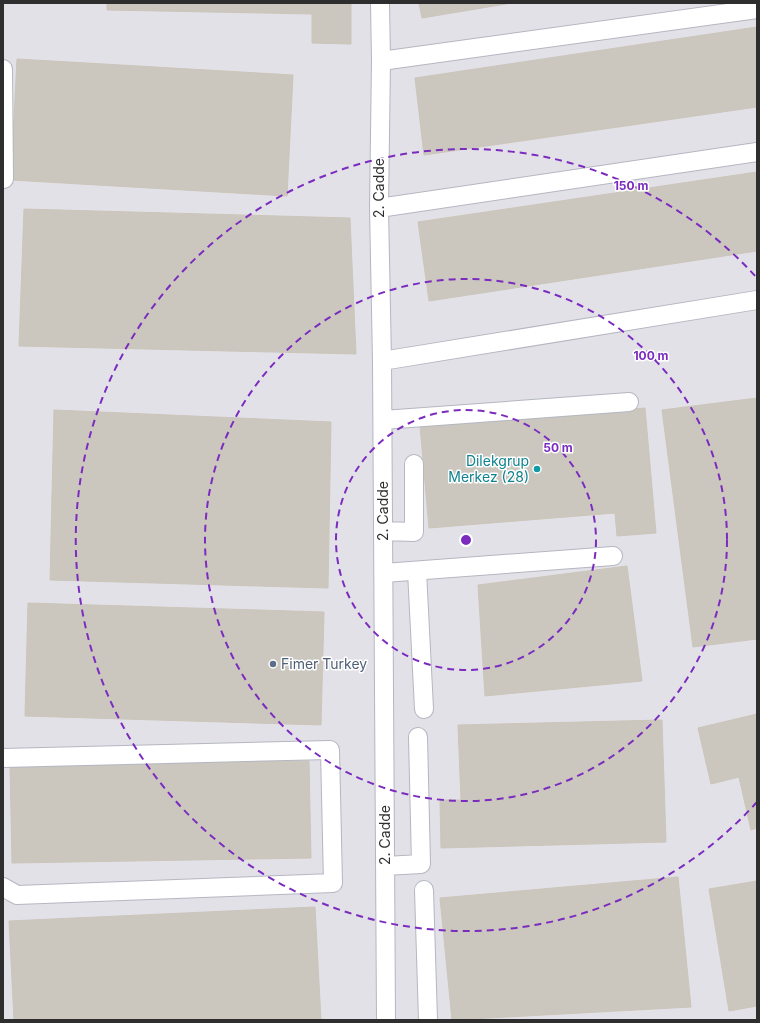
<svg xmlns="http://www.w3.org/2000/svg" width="760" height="1023" viewBox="0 0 760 1023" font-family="Inter,sans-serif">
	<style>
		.industrial { fill: #e3e1e8 }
		.building { fill: #cbc7bf; stroke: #cbc5ba }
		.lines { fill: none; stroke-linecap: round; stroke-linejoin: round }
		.minor-casing { stroke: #b4b7c1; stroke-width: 20 }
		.minor { stroke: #fff; stroke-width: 18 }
		.ring { fill: none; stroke: #7b2cbf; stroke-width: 2; stroke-dasharray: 7 5 }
		.culture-dot { fill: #0f9aa8; stroke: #fff; stroke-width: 1.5 }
		.service-dot { fill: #5c6f8a; stroke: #fff; stroke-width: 1.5 }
		.labels { text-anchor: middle; stroke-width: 3; stroke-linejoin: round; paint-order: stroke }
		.street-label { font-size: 14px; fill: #2e2e2e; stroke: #fff }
		.culture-label { font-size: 14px; fill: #0d838f; stroke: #fff; text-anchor: end }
		.service-label { font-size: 14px; fill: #4e5e75; stroke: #fff; text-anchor: start }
		.centre { fill: #7b2cbf; stroke: #fff; stroke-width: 2 }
		.ring-label { font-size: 12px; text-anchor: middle; font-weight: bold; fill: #7b2cbf; stroke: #fff; stroke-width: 3; stroke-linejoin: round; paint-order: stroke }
	</style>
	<rect width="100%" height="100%" fill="#efe9e1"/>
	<path class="industrial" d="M 3,3 L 757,3 L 757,1020 L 3,1020 Z"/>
	<path class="building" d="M 107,3 L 351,3 L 351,44 L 312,43 L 312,14 L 107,10 Z
		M 419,3 L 512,3 L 422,18 Z
		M 757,27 L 757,107 L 424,155 L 415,78 Z
		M 17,59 L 293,75 L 287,196 L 11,180 Z
		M 757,172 L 757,251 L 429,301 L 418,222 Z
		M 24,209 L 350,218 L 356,354 L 19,346 Z
		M 757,398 L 757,639 L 693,647 L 662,410 Z
		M 645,408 L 656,533 L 617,536 L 615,513 L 429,528 L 420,426 Z
		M 54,410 L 331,422 L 328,588 L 50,580 Z
		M 627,566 L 642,681 L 485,696 L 478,585 Z
		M 28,603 L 324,612 L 321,725 L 25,716 Z
		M 757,714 L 757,828 L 751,830 L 739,777 L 711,784 L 698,728 Z
		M 662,720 L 666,842 L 441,848 L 440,800 L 461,800 L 458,725 Z
		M 309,761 L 311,858 L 12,863 L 10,765 Z
		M 678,877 L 691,1007 L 452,1020 L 440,898 Z
		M 757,881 L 757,1006 L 729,1011 L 709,889 Z
		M 315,907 L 321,1020 L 14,1020 L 9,921 Z"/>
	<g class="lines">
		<g class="minor-casing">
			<path id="minor" d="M 380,3 L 381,61 L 379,208 L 382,361 L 386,1020
				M 381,61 L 757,9
				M 3,69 L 4,179
				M 379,208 L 757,152
				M 382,361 L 757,300
				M 383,420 L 629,402
				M 384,531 L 414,532 L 414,464
				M 417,571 L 424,709
				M 384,573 L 613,556
				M 3,758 L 330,750 L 333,883 L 17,895 L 3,887
				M 385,866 L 421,864 L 418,737
				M 424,890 L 428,1020"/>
		</g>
		<use href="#minor" class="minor"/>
	</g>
	<g class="ring">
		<circle cx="466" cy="540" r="130"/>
		<circle cx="466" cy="540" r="261"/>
		<path d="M757 802A391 391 0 1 1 757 278"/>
	</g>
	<circle class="culture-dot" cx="537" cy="469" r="4"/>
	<circle class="service-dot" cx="273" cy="664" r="4"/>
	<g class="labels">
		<g class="street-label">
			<text transform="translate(379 188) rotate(-90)" y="5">2. Cadde</text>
			<text transform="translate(383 511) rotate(-90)" y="5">2. Cadde</text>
			<text transform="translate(385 835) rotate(-90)" y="5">2. Cadde</text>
		</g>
		<g class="culture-label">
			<text x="529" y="466">Dilekgrup<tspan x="529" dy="16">Merkez (28)</tspan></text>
		</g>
		<g class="service-label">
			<text x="281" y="669">Fimer Turkey</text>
		</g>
	</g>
	<circle cx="466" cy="540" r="6" class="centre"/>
	<g class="ring-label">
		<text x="631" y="190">150 m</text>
		<text x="651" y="360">100 m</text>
		<text x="558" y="452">50 m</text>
	</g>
	<rect width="760" height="1023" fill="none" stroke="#2e2e2e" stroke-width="8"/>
</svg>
